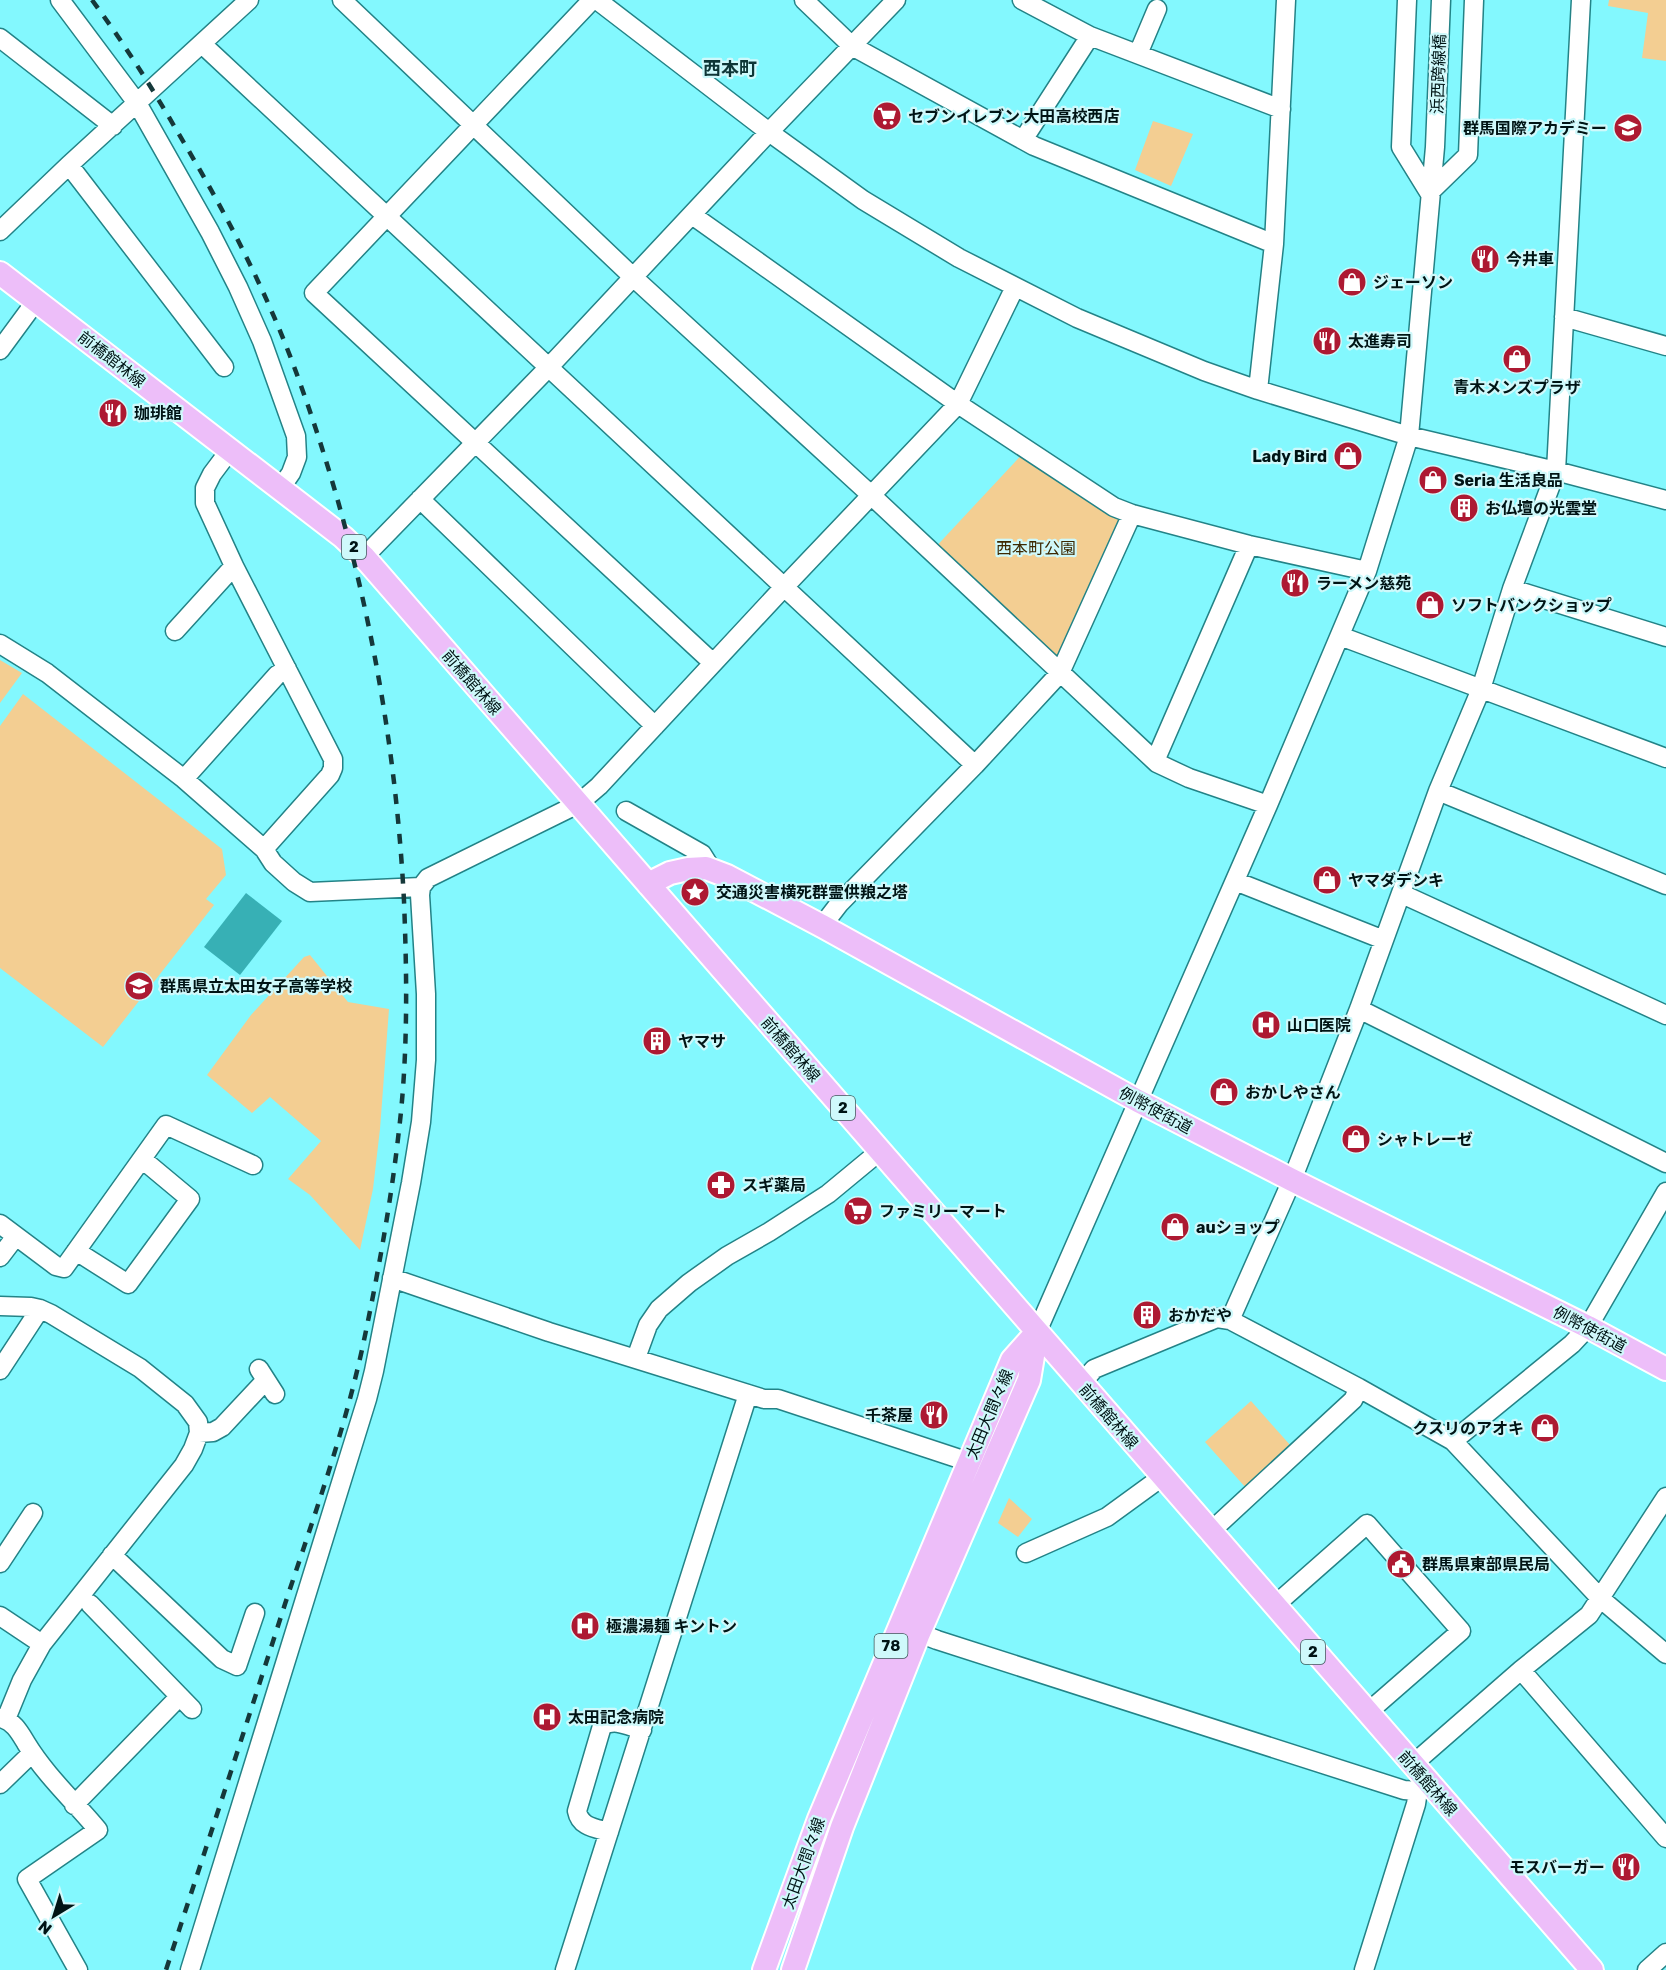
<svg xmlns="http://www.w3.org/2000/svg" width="1666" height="1970" viewBox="0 0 1666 1970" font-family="Rubik,'Noto Sans JP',sans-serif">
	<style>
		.green { fill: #f3ce92 }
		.water { fill: #37b0b5 }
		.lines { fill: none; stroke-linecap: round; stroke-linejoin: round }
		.minor-casing { stroke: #238387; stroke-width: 21 }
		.major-casing { stroke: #fff; stroke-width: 26 }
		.minor { stroke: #fff; stroke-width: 18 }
		.major { stroke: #edbef9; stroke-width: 22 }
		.rail { stroke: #15383a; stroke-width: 4.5; stroke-dasharray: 10 10; stroke-linecap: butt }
		.labels { text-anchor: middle; stroke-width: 4.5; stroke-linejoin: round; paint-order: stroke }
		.shield { fill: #cff9fb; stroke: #3e595a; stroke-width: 1.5 }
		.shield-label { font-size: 15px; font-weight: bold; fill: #001415 }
		.street-label { font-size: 16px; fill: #001415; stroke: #cff9fb }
		.poi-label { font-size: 16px; font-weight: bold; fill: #001415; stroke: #cff9fb; text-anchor: start }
		.park-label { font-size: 16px; fill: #3d2800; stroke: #cff9fb }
		.neighbourhood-label { font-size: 18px; font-weight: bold; fill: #0e3536; stroke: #cff9fb }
	</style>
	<rect width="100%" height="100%" fill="#83f8fe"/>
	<path class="green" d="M 1609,0 L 1666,0 L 1666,61 L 1642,58 L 1648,13 L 1608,6 Z
		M 1153,121 L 1193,134 L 1171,186 L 1135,170 Z
		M 1027,449 L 1132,514 L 1060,673 L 931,552 Z
		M 0,660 L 22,673 L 0,703 Z
		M 23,694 L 222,849 L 226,875 L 206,899 L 214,905 L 103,1047 L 0,968 L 0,726 Z
		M 310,955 L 348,1002 L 389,1009 L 380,1129 L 373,1189 L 360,1250 L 310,1195 L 288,1179 L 321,1141 L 270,1097 L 252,1113 L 207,1075 L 251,1015 L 304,957 Z
		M 1251,1401 L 1291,1446 L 1246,1488 L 1205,1442 Z
		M 1009,1498 L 1032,1519 L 1018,1537 L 998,1523 Z"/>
	<path class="water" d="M 246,893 L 282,921 L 240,975 L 204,947 Z"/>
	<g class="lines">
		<g class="minor-casing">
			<path id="minor" d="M 60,0 L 137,103 L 210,232 L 238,287 L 262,341 L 296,436 L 297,457 L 291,473 L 280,489
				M 342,0 L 633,277 L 871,495 L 1157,763 L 1189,778 L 1268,805
				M 592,0 L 314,293 L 713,663
				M 597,0 L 769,132 L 863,200 L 959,258 L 1077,318 L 1204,371 L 1258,390 L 1409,436 L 1556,471 L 1666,500
				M 804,0 L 852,46 L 1034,146 L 1274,244
				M 1022,0 L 1090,36 L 1281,109
				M 1407,0 L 1401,147 L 1430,194
				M 0,38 L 113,126
				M 202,44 L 975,765
				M 1138,54 L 1157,9
				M 1023,140 L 1090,36
				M 69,165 L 224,367
				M 1431,191 L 1468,155 L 1474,0
				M 692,215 L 958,404 L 1114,507 L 1132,514 L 1249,545 L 1367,571
				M 0,231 L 69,165 L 249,0
				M 1564,317 L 1666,346
				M 0,350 L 36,301
				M 1258,390 L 1274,244 L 1286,0
				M 230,450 L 212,474 L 205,488 L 205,503 L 234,566 L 333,759 L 333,768 L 330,775 L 264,849 L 273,863 L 294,882 L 310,892 L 421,887
				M 420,499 L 655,726
				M 364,557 L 548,368 L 769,132 L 896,0
				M 1512,589 L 1666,637
				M 175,631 L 234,566
				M 1340,636 L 1666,758
				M 0,644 L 47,673 L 184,779 L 264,849
				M 1155,761 L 1249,545
				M 184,779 L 277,675 L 287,669
				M 1438,791 L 1666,885
				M 626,811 L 702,854 L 712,870
				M 1235,881 L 1384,940
				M 1402,894 L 1666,1015
				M 822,926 L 839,904 L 975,765 L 1060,673 L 1132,514
				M 1359,1009 L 1666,1163
				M 0,1224 L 56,1266 L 64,1268 L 166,1125 L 253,1165
				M 76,1251 L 128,1284 L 190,1199 L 142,1159
				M 0,1257 L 16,1236
				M 392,1278 L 549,1332 L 764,1399 L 778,1399 L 969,1462
				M 0,1306 L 31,1307 L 40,1309 L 51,1314 L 140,1368 L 185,1404 L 198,1422 L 199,1433 L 193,1449 L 184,1465 L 42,1644 L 22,1680 L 6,1719
				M 1230,1320 L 1292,1180 L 1359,1009 L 1438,791 L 1481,689 L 1512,589 L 1556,471 L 1581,0
				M 1037,1332 L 1268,805 L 1367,571 L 1409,436 L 1435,147 L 1441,0
				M 636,1358 L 648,1325 L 659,1309 L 689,1283 L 727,1256 L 769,1232 L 828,1194 L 880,1151
				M 259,1369 L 275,1394
				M 0,1370 L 40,1309
				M 1081,1384 L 1094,1369 L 1217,1318 L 1230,1320 L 1359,1388 L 1453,1441 L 1601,1599 L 1666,1654
				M 199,1433 L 213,1432 L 222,1427 L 266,1380
				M 1453,1441 L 1572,1344 L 1588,1327 L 1666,1192
				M 1209,1533 L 1353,1400 L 1359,1388
				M 1026,1553 L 1107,1517 L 1162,1477
				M 112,1555 L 222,1659 L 237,1666 L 255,1613
				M 0,1563 L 33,1513
				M 90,1604 L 192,1709
				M 1274,1606 L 1367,1524 L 1461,1631 L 1367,1713
				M 0,1616 L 42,1644
				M 919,1633 L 937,1640 L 1404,1790 L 1418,1791
				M 1521,1670 L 1666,1838
				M 0,1718 C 13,1720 20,1733 26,1743 C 46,1776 74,1801 98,1830 L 27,1879 L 78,1970
				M 1412,1765 L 1521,1670 L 1589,1615 L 1666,1497
				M 0,1784 L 32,1753
				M 74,1805 L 179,1697
				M 609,1832 C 595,1828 580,1827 577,1811 L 602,1726 C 615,1718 628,1726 642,1730
				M 190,1970 L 367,1399 L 374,1371 L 411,1183 L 421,1122 L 426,1060 L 426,994 L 420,895 L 421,887 L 428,878 L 578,804 L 599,786 L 785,586 L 958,404 L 1015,287
				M 565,1970 L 748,1394
				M 1364,1970 L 1416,1804 L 1418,1791 L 1427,1783
				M 1647,1970 L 1666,1953"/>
		</g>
		<g class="major-casing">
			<path id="major" d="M 0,273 L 343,537 L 364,557 C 773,1028 1181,1500 1592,1970
				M 648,884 L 670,873 L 688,869 L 706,868 L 727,876 L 822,926 L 1138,1101 L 1292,1180 L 1588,1327 L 1666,1369
				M 764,1970 L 819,1819 L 1012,1360 L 1037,1332
				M 793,1970 L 842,1827 L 919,1633 L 1029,1380 L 1037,1332"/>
		</g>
		<use href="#minor" class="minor"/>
		<use href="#major" class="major"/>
		<path class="rail" d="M 92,0 C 123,42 151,86 177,131 C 225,211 269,295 300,383 C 360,550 395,724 404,901 C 407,977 408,1054 399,1130 C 391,1202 378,1274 363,1345 C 344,1433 313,1519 285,1604 C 246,1726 206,1848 166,1970"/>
	</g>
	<defs>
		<g id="supermarket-disc" transform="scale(1.5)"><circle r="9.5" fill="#ad1932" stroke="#cff9fb"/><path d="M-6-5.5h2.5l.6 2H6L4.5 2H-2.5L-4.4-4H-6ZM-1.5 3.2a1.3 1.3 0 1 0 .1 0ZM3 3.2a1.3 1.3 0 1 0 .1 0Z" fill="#fff"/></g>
		<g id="school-disc" transform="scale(1.5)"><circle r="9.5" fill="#ad1932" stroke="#cff9fb"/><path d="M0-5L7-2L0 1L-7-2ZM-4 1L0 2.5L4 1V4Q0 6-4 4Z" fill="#fff"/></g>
		<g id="restaurant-disc" transform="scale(1.5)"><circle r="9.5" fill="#ad1932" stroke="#cff9fb"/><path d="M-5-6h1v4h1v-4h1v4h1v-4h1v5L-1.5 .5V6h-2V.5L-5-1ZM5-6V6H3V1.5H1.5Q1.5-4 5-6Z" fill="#fff"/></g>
		<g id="shop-disc" transform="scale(1.5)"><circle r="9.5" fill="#ad1932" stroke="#cff9fb"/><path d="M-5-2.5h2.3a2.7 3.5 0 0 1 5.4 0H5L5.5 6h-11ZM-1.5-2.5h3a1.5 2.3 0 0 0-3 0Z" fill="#fff"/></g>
		<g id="building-disc" transform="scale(1.5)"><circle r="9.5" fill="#ad1932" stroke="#cff9fb"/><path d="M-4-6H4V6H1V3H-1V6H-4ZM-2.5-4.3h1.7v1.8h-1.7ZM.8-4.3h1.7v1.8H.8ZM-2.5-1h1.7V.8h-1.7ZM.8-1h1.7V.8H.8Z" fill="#fff"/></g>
		<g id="sight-disc" transform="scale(1.5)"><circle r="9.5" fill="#ad1932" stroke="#cff9fb"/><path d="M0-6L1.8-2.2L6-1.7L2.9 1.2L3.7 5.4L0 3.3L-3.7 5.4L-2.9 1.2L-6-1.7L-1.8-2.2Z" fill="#fff"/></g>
		<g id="hospital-disc" transform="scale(1.5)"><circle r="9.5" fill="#ad1932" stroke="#cff9fb"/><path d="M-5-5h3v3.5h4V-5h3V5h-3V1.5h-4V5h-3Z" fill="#fff"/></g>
		<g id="pharmacy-disc" transform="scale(1.5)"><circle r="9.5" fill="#ad1932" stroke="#cff9fb"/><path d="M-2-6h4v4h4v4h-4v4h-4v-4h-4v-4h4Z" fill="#fff"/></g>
		<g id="civic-disc" transform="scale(1.5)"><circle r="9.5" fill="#ad1932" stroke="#cff9fb"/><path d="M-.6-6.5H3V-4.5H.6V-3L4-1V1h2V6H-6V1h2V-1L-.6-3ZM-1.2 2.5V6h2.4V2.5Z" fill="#fff"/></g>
	</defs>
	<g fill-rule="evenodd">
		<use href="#supermarket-disc" x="887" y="116"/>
		<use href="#school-disc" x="1628" y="128"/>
		<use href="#restaurant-disc" x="1485" y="259"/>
		<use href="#shop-disc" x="1352" y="282"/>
		<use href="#restaurant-disc" x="1327" y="341"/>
		<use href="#shop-disc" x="1517" y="359"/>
		<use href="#restaurant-disc" x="113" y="413"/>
		<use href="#shop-disc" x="1348" y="456"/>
		<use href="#shop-disc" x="1433" y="480"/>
		<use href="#building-disc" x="1464" y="508"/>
		<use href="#restaurant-disc" x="1295" y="583"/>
		<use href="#shop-disc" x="1430" y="605"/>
		<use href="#shop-disc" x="1327" y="880"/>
		<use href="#sight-disc" x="695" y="892"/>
		<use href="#school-disc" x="139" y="986"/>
		<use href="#hospital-disc" x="1266" y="1025"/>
		<use href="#building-disc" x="657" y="1041"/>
		<use href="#shop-disc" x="1224" y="1092"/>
		<use href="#shop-disc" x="1356" y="1139"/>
		<use href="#pharmacy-disc" x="721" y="1185"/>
		<use href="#supermarket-disc" x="858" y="1211"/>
		<use href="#shop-disc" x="1175" y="1227"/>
		<use href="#building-disc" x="1147" y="1315"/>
		<use href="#restaurant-disc" x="934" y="1415"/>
		<use href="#shop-disc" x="1545" y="1428"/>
		<use href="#civic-disc" x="1401" y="1564"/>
		<use href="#hospital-disc" x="585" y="1626"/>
		<use href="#hospital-disc" x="547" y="1717"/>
		<use href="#restaurant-disc" x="1626" y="1867"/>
	</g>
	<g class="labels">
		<g class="shield">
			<rect x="342" y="535" width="24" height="24" rx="4.5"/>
			<rect x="831" y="1096" width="24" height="24" rx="4.5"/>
			<rect x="874.5" y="1634" width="33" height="24" rx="4.5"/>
			<rect x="1301" y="1640" width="24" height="24" rx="4.5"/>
		</g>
		<g class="shield-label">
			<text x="354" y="552">2</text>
			<text x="843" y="1113">2</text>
			<text x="891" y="1651">78</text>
			<text x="1313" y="1657">2</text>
		</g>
		<g class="street-label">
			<text transform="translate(1438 74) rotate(-88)" y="6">浜西跨線橋</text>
			<text transform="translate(112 359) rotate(38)" y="6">前橋館林線</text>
			<text transform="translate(472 682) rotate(49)" y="6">前橋館林線</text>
			<text transform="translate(791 1049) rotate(49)" y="6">前橋館林線</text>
			<text transform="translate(1156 1110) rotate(28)" y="6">例幣使街道</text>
			<text transform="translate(1590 1329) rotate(28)" y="6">例幣使街道</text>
			<text transform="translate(989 1414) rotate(-67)" y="6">太田大間々線</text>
			<text transform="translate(1109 1416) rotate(49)" y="6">前橋館林線</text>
			<text transform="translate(1428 1783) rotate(49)" y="6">前橋館林線</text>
			<text transform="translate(803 1863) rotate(-70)" y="6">太田大間々線</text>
		</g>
		<g class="poi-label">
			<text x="908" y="122">セブンイレブン 大田高校西店</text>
			<text x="1607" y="134" text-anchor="end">群馬国際アカデミー</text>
			<text x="1506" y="265">今井車</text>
			<text x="1373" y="288">ジェーソン</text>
			<text x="1348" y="347">太進寿司</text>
			<text x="1517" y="393" text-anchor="middle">青木メンズプラザ</text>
			<text x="134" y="419">珈琲館</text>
			<text x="1327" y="462" text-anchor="end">Lady Bird</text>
			<text x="1454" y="486">Seria 生活良品</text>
			<text x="1485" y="514">お仏壇の光雲堂</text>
			<text x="1316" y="589">ラーメン慈苑</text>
			<text x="1451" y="611">ソフトバンクショップ</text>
			<text x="1348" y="886">ヤマダデンキ</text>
			<text x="716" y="898">交通災害横死群霊供羪之塔</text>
			<text x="160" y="992">群馬県立太田女子高等学校</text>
			<text x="1287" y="1031">山口医院</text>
			<text x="678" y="1047">ヤマサ</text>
			<text x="1245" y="1098">おかしやさん</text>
			<text x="1377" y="1145">シャトレーゼ</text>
			<text x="742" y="1191">スギ薬局</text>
			<text x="879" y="1217">ファミリーマート</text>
			<text x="1196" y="1233">auショップ</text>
			<text x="1168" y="1321">おかだや</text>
			<text x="913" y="1421" text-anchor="end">千茶屋</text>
			<text x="1524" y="1434" text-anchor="end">クスリのアオキ</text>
			<text x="1422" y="1570">群馬県東部県民局</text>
			<text x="606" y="1632">極濃湯麺 キントン</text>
			<text x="568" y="1723">太田記念病院</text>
			<text x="1605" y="1873" text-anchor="end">モスバーガー</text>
		</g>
		<g class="park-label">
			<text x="1036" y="554">西本町公園</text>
		</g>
		<g class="neighbourhood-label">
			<text x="730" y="75">西本町</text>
		</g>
	</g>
	<g transform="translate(54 1916) rotate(218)" stroke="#cff9fb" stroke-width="4.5" paint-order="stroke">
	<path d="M0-4.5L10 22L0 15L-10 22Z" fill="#001415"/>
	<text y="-9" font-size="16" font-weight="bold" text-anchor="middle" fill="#001415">N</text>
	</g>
</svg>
